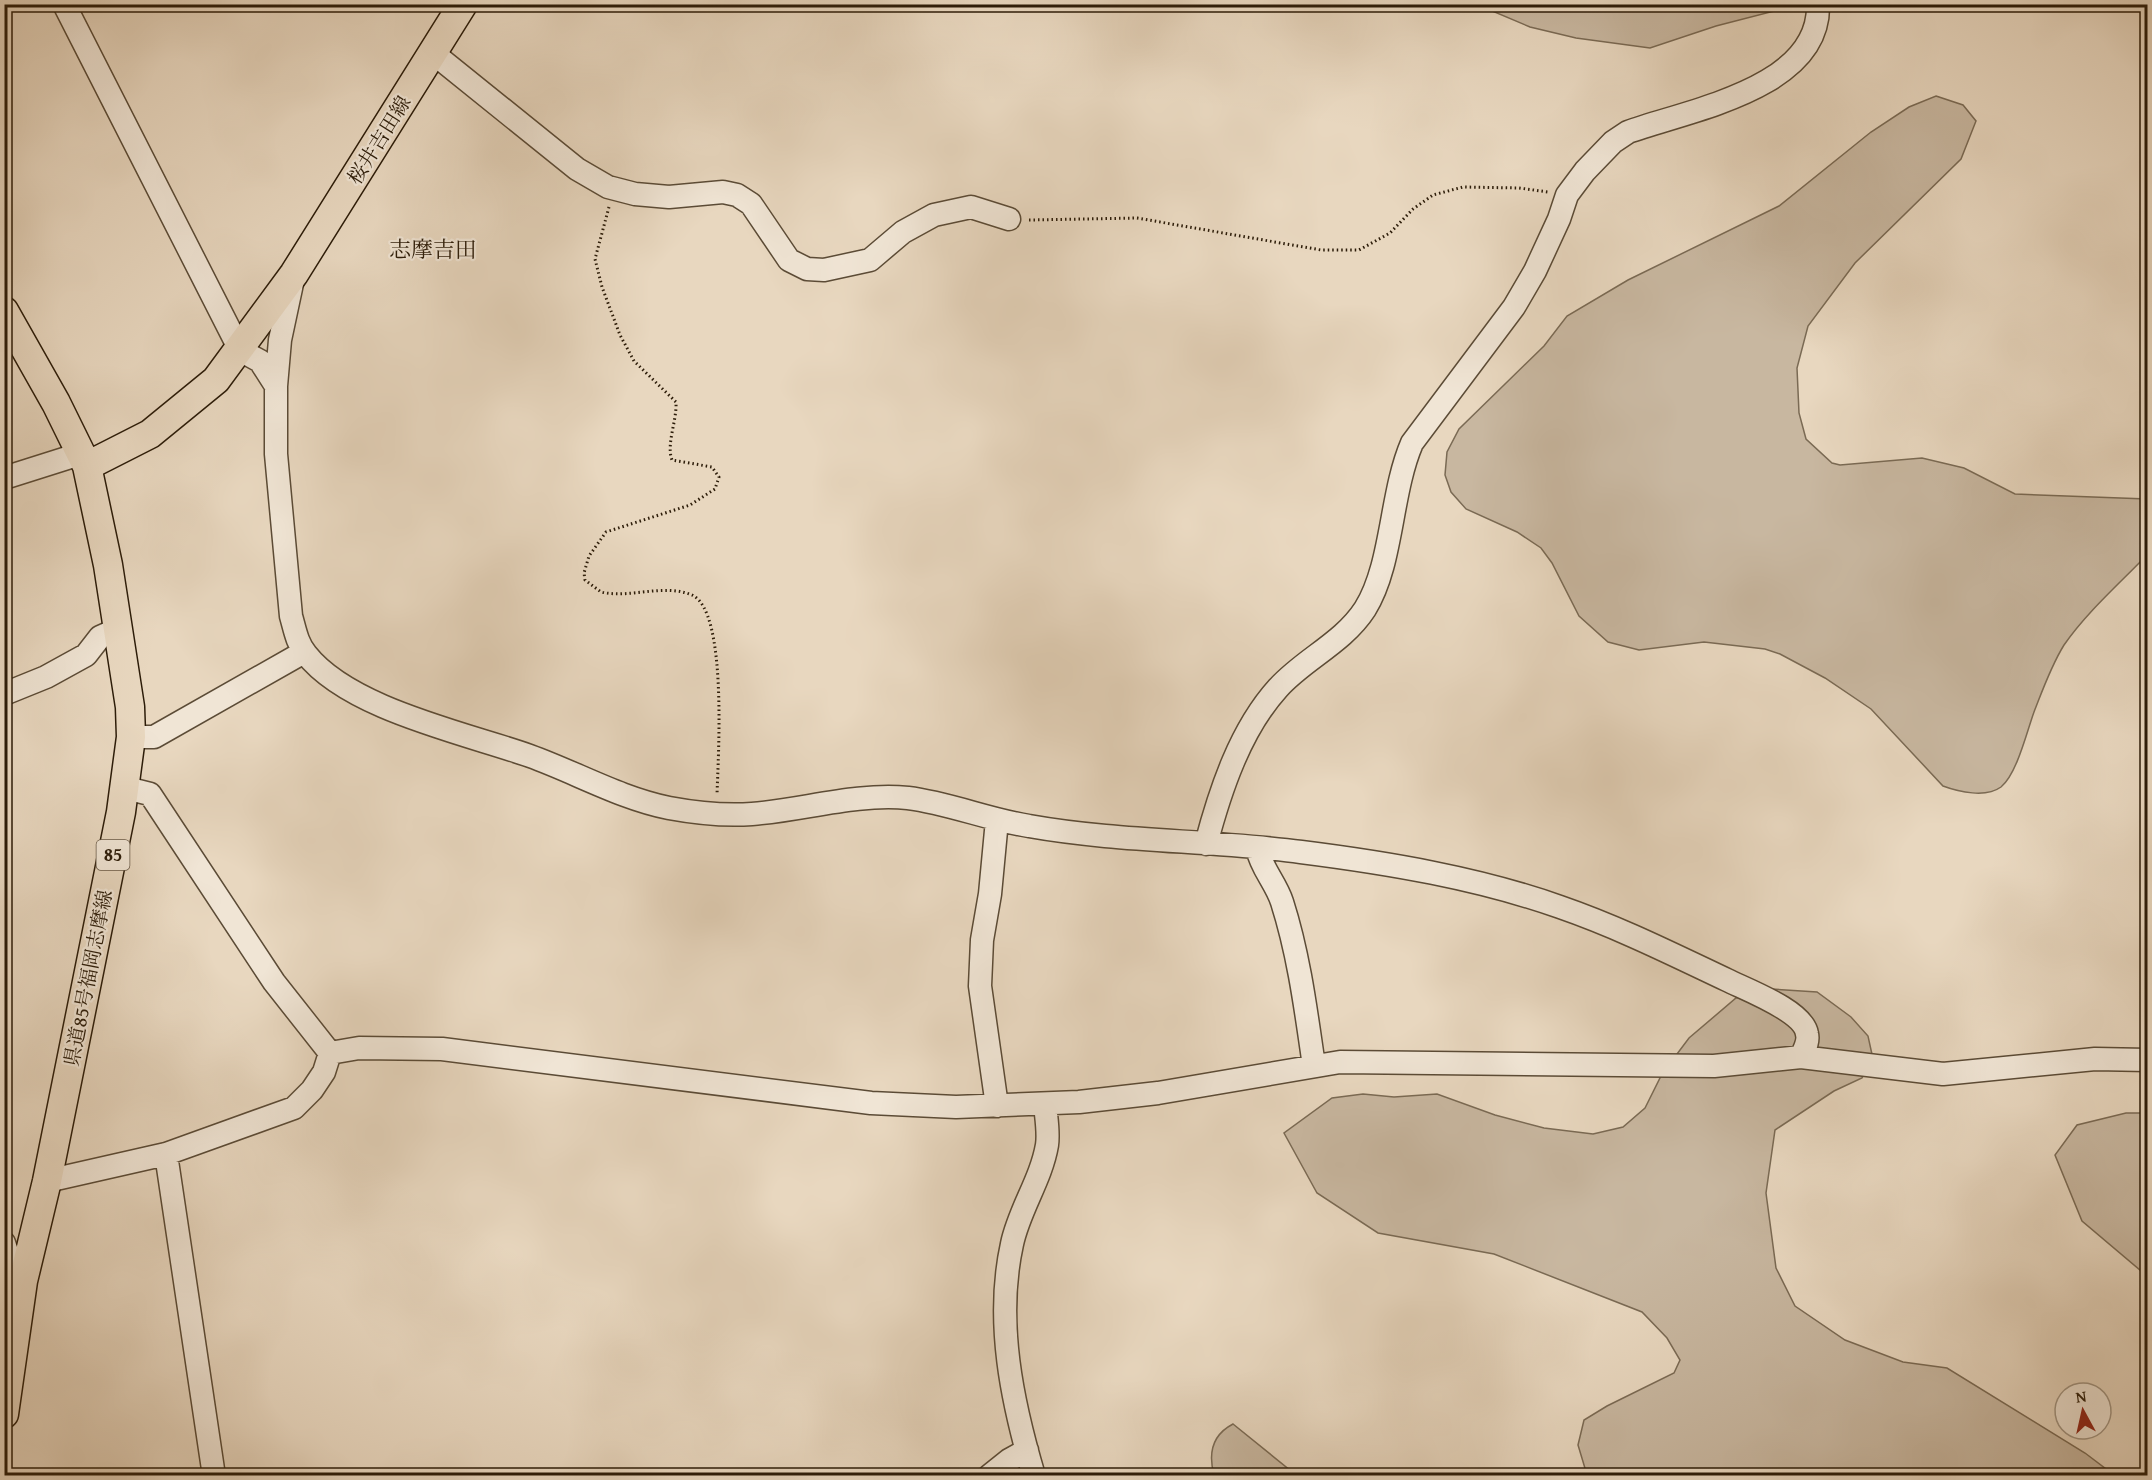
<svg xmlns="http://www.w3.org/2000/svg" width="2152" height="1480" viewBox="0 0 2152 1480" font-family="'Gentium Book Plus','Noto Serif JP',serif">
	<style>
		.green { fill: #c8b7a0; stroke: #7a6a54; stroke-width: 1.5 }
		.lines { fill: none; stroke-linecap: round; stroke-linejoin: round }
		.minor-casing { stroke: #5b4b36; stroke-width: 25 }
		.major-casing { stroke: #2c1c09; stroke-width: 31 }
		.path { stroke: #2c1c09; stroke-width: 3; stroke-dasharray: 1.5 3; stroke-linecap: butt }
		.minor { stroke: #f0e5d5; stroke-width: 22 }
		.major { stroke: #e8d7bf; stroke-width: 28 }
		.labels { text-anchor: middle; stroke-width: 4.5; stroke-linejoin: round; paint-order: stroke }
		.shield { fill: #f0e5d5; stroke: #675846; stroke-width: 1.5 }
		.shield-label { font-size: 18px; font-weight: bold; fill: #2c1c09 }
		.street-label { font-size: 20px; fill: #2c1c09; stroke: #f0e5d5 }
		.quarter-label { font-size: 22px; fill: #2c1c09; stroke: #f0e5d5 }
	</style>
	<rect width="100%" height="100%" fill="#e8d7bf"/>
	<filter id="stains"><feTurbulence type="fractalNoise" baseFrequency=".00333" numOctaves="4"/><feColorMatrix values="0 0 0 0 .2 0 0 0 0 .09 0 0 0 0 .02 0 0 0 .5 -.17"/></filter>
	<radialGradient id="worn" r=".72"><stop offset=".6" stop-color="#630" stop-opacity="0"/><stop offset="1" stop-color="#630" stop-opacity=".3"/></radialGradient>
	<path class="green" d="M 1478,5 L 1478,4 L 1797,5 L 1716,26 L 1650,48 L 1576,38 L 1530,27 Z
		M 1936,96 L 1963,105 L 1976,121 L 1961,159 L 1855,263 L 1808,326 L 1797,368 L 1799,413 L 1806,439 L 1832,463 L 1840,465 L 1922,458 L 1964,468 L 2015,494 L 2147,499 L 2147,555 C 2119,584 2087,612 2064,645 C 2051,666 2043,689 2034,712 C 2027,731 2017,774 2001,787 C 1986,798 1959,792 1943,786 L 1871,709 L 1825,678 L 1780,654 L 1765,649 L 1704,642 L 1639,650 L 1608,642 L 1579,616 L 1552,563 L 1541,548 L 1517,532 L 1466,509 L 1451,492 L 1445,475 L 1447,452 L 1459,429 L 1544,346 L 1567,316 L 1628,280 L 1779,206 L 1871,132 L 1909,107 Z
		M 1771,989 L 1817,992 L 1851,1017 L 1868,1036 L 1873,1059 L 1862,1078 L 1834,1091 L 1775,1130 L 1766,1193 L 1776,1268 L 1795,1306 L 1845,1340 L 1903,1362 L 1947,1368 L 2085,1453 L 2106,1469 L 2107,1475 L 1587,1475 L 1578,1445 L 1584,1420 L 1607,1406 L 1674,1373 L 1680,1360 L 1667,1338 L 1642,1312 L 1494,1254 L 1378,1233 L 1317,1193 L 1284,1133 L 1332,1098 L 1363,1094 L 1394,1097 L 1437,1094 L 1495,1115 L 1544,1128 L 1593,1134 L 1623,1127 L 1645,1108 L 1662,1074 L 1689,1038 L 1736,998 Z
		M 2126,1113 L 2147,1113 L 2147,1276 L 2082,1221 L 2055,1155 L 2077,1125 Z
		M 1233,1424 L 1296,1475 L 1214,1475 C 1208,1453 1212,1435 1233,1424 Z"/>
	<g class="lines">
		<g class="minor-casing">
			<path id="minor" d="M 64,4 L 240,350 L 260,361 L 276,386
				M 433,53 L 577,169 L 608,187 L 635,194 L 669,197 L 723,192 L 737,195 L 751,204 L 789,260 L 807,269 L 824,270 L 870,260 L 903,232 L 934,215 L 971,207 L 1009,219
				M 293,279 L 280,340 L 276,386 L 276,454 L 291,616 C 295,630 297,643 306,654 C 349,709 465,733 530,756 C 577,773 620,798 669,808 C 696,813 724,816 752,814 C 803,810 856,793 908,798 C 949,803 989,820 1029,826 C 1119,842 1211,840 1301,852 C 1388,863 1478,878 1560,907 C 1618,927 1672,954 1727,980 C 1747,990 1804,1011 1807,1034 C 1809,1042 1804,1050 1801,1057
				M 4,478 L 83,453
				M 4,694 L 46,677 L 86,655 L 100,637 L 118,629
				M 131,737 L 154,737 L 304,652
				M 126,788 L 150,794 L 274,982 L 330,1053
				M 1206,844 C 1220,791 1240,730 1278,688 C 1304,659 1343,643 1365,609 C 1393,564 1390,494 1412,443 L 1514,307 L 1535,271 L 1559,219 L 1567,195 L 1585,171 L 1613,142 L 1628,132 C 1688,110 1821,89 1818,4
				M 1257,848 C 1261,868 1276,883 1282,902 C 1299,955 1306,1011 1314,1066
				M 330,1053 L 359,1048 L 442,1049 L 871,1103 L 956,1107 L 1079,1102 L 1158,1093 L 1340,1062 L 1714,1066 L 1801,1057 L 1943,1074 L 2095,1059 L 2148,1060
				M 997,1106 L 980,986 L 982,940 L 990,894 L 997,820
				M 166,1154 L 214,1476
				M 47,1181 L 166,1154 L 294,1108 L 312,1090 L 324,1072 L 330,1053
				M 4,1243 L 12,1267 L 23,1281
				M 989,1476 L 1009,1460 L 1027,1450
				M 1034,1476 C 1012,1402 995,1321 1012,1244 C 1019,1210 1041,1180 1047,1145 C 1049,1132 1046,1117 1045,1104"/>
		</g>
		<g class="major-casing">
			<path id="major" d="M 4,311 L 56,403 L 87,466 L 108,565 L 130,707 L 131,737 L 121,812 L 47,1181 L 23,1281 L 4,1414
				M 87,466 L 150,434 L 216,380 L 294,274 L 463,4"/>
		</g>
		<path class="path" d="M 609,207 L 595,259 L 602,287 L 620,335 L 634,361 L 676,402 C 677,421 666,444 672,460 L 712,467 L 719,477 L 715,489 L 690,505 L 606,532 L 589,556 L 584,573 L 585,580 L 601,592 C 630,599 663,583 692,595 C 728,611 718,758 717,795
			M 1029,220 L 1137,218 L 1321,250 L 1359,250 L 1390,233 L 1413,209 L 1433,195 L 1463,187 L 1519,188 L 1548,192"/>
		<use href="#minor" class="minor"/>
		<use href="#major" class="major"/>
	</g>
	<g class="labels">
		<rect class="shield" x="96.5" y="840" width="33" height="30" rx="4.5"/>
		<g class="shield-label">
			<text x="113" y="861">85</text>
		</g>
		<g class="street-label">
			<text transform="translate(379 140) rotate(-58)" y="7">桜井吉田線</text>
			<text transform="translate(88 978) rotate(-79)" y="7">県道85号福岡志摩線</text>
		</g>
		<g class="quarter-label">
			<text x="433" y="257">志摩吉田</text>
		</g>
	</g>
	<rect width="2152" height="1480" fill="none" stroke="#e8d7bf" stroke-width="24"/>
	<rect x="6" y="6" width="2140" height="1468" fill="none" stroke="#2c1c09" stroke-width="3"/>
	<rect x="12" y="12" width="2128" height="1456" fill="none" stroke="#2c1c09" stroke-width="1.5"/>
	<g transform="translate(2083 1411) rotate(352)"><circle r="28" fill="#f0e5d5" stroke="#a29583" stroke-width="1.5"/>
	<path d="M0-4.5L10 22L0 15L-10 22Z" fill="#8f2418"/>
	<text y="-9" font-size="16" font-weight="bold" text-anchor="middle" fill="#2c1c09">N</text>
	</g>
	<rect width="100%" height="100%" filter="url(#stains)"/>
	<rect width="100%" height="100%" fill="url(#worn)"/>
</svg>
